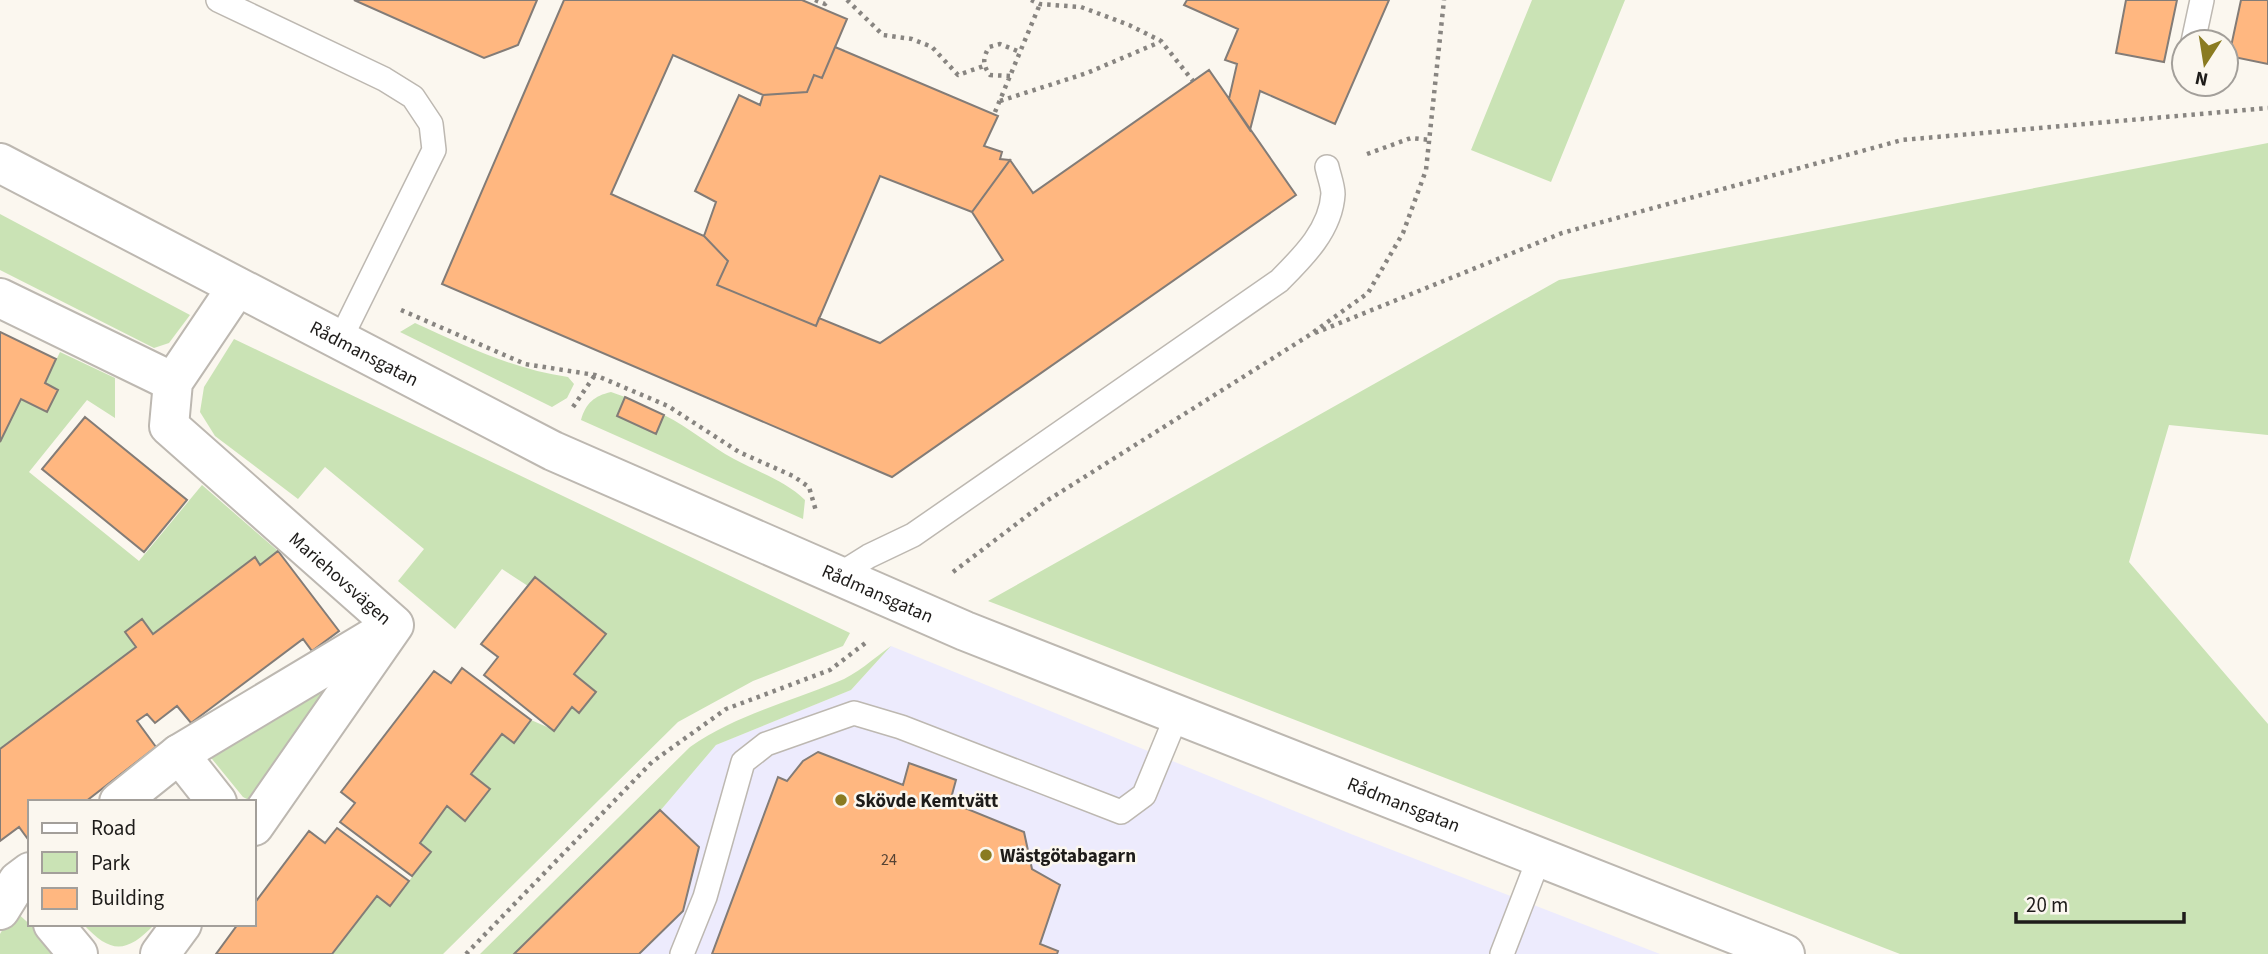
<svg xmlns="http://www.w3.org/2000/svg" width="2268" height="954" viewBox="0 0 2268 954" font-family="'Source Sans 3',sans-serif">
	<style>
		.commercial { fill: #edebfd }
		.green { fill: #cae3b5 }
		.building { fill: #ffb780; stroke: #837c77; stroke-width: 2 }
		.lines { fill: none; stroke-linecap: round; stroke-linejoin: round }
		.service-casing { stroke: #bdb8b1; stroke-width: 26 }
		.minor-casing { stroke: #bdb8b1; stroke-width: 42 }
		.path { stroke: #888581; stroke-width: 4.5; stroke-dasharray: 3.5 5; stroke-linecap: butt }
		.service { stroke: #fff; stroke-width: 23 }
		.minor { stroke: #fff; stroke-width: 38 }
		.poi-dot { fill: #8a7b21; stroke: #fbf7ef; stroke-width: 2.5 }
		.labels { text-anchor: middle; stroke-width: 5; stroke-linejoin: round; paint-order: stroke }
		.number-label { font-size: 16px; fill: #564334 }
		.street-label { font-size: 19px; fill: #1e1c1a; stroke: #fbf7ef }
		.poi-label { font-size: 19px; font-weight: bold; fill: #1e1c1a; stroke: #fbf7ef; text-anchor: start }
	</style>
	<rect width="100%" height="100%" fill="#fbf7ef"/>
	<path class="commercial" d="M 891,646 L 1351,834 L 1660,954 L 514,954 L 660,811 L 716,745 L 851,690 Z"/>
	<path class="green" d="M 1532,0 L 1625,0 L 1551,182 L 1471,150 Z
		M 2268,143 L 2268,435 L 2169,425 L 2129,562 L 2268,724 L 2268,954 L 1900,954 L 988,601 L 1559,280 Z
		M 0,214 L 190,315 L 169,343 L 154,348 L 0,270 Z
		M 415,323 C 466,346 512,369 568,377 L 574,384 L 567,398 L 552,407 L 400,332 Z
		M 234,339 L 850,633 L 843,646 L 753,681 L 678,722 L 443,954 L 332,954 L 377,896 L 390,906 L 431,852 L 420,843 L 447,806 L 466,820 L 490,789 L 471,774 L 502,734 L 514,743 L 531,720 L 554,730 L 572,707 L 580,713 L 596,692 L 574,674 L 606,634 L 536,577 L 528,586 L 502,569 L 455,629 L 398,581 L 424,549 L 325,467 L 298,499 L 215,436 L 200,412 L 204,387 Z
		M 60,352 L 115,378 L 115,418 L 87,400 L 29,472 L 139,561 L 202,485 L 278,551 L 260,565 L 255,557 L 153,634 L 142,619 L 136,647 L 0,749 L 0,442 L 21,399 L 47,412 L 58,390 L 45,383 Z
		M 611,392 L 625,397 L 617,416 L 655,434 L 664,415 C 690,428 710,446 734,459 C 758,472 786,481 805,500 L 803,519 L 581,420 C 586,403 594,396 611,392 Z
		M 891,646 L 851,690 L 716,745 L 660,811 L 514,954 L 480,954 L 690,747 C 736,715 786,703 837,682 C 856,675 874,658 891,646 Z
		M 315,678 L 333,685 L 249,800 L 243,797 L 208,754 Z
		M 14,910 L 47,940 L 57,954 L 0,954 L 0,934 Z
		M 83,924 L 155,924 C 126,954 111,954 83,924 Z"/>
	<path class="building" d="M 537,0 L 518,45 L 484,58 L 354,0 Z
		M 564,0 L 802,0 L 847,19 L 822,78 L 814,75 L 807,92 L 763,95 L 673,55 L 611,194 L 704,236 L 728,261 L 717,285 L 816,326 L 819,318 L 880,343 L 1003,260 L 972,212 L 1010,160 L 1033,193 L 1209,70 L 1296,195 L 892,477 L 442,284 Z
		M 1187,0 L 1389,0 L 1335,124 L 1260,91 L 1250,130 L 1229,99 L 1237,64 L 1225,60 L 1238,29 L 1184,5 Z
		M 2126,0 L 2177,0 L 2164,62 L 2116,53 Z
		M 2241,0 L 2268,0 L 2268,64 L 2229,56 Z
		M 835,47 L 998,116 L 984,146 L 1002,152 L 1000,159 L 1010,160 L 972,212 L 880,176 L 816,326 L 717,285 L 728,261 L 704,236 L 716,202 L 695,191 L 739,95 L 760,105 L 763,95 L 807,92 L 814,75 L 822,78 Z
		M 0,332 L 56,359 L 45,383 L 58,390 L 47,412 L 21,399 L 0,442 Z
		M 625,397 L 664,415 L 656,434 L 617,416 Z
		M 85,417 L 187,500 L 144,552 L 42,469 Z
		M 278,551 L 339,631 L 312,651 L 303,639 L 191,723 L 177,706 L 155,723 L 147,714 L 137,721 L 156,747 L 85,802 L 30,802 L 30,842 L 19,827 L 0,841 L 0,749 L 136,647 L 125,632 L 142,619 L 153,634 L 255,557 L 260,565 Z
		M 535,577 L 606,634 L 574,674 L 596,692 L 579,713 L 572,707 L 554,731 L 484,675 L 498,657 L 481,644 Z
		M 462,668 L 531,720 L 514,743 L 502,734 L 471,774 L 490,789 L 465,821 L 447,806 L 420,843 L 431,852 L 412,876 L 340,822 L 355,803 L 341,792 L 434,671 L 451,683 Z
		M 818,752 L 903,785 L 909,763 L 956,780 L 950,802 L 1024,832 L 1032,869 L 1060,885 L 1040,944 L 1058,951 L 1057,954 L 712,954 L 778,777 L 787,781 L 803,761 Z
		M 660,810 L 699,847 L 683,911 L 639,954 L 514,954 Z
		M 337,828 L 409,881 L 390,906 L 377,896 L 332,954 L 216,954 L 238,924 L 254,924 L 254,904 L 309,831 L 325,843 Z"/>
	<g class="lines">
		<g class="service-casing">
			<path id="service" d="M 218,0 L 384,79 L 413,97 L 431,124 L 434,150 L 339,342
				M 2193,42 L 2202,0
				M 837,576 L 869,556 L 913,535 L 1279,281 C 1302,258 1331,230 1333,194 C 1333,186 1329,176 1327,167
				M 682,954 L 705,897 L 743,762 L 766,744 L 854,713 L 901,727 L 1121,812 L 1144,795 L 1177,715
				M 1502,954 L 1539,858"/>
		</g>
		<g class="minor-casing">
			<g id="minor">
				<path id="s1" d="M 0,163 L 553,451 L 965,631 L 1785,954"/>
				<path id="s2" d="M 237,287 L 173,382 L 169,426 L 394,625 L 254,826"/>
				<path d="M 0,298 L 173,382"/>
				<path d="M 179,754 L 217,802"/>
				<path d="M 119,802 L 179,754 L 381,633"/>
				<path d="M 0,910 L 18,881 L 30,872"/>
				<path d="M 53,924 L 78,954"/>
				<path d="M 160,954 L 182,924"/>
			</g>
		</g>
		<path class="path" d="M 815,0 L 825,4 L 827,0
			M 847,0 L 883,35 L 912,39 L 932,47 L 958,75 L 984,66
			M 1031,0 L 1040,4 L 1081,7 L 1129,25 L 1161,41 L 1193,81
			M 1010,76 L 990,75 C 982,64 983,58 989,47 L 1000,44 L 1020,52
			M 1000,101 L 1087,73 L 1160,42
			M 995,112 L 1040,4
			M 1367,154 L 1411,138 L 1430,140
			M 401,310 L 525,364 L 595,375 L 668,406 L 739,452 L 793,476 L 809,487 L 816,511
			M 1315,333 L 1562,233 L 1902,140 L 2268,108
			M 573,407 L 595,375
			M 953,572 L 1048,500 L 1308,336 L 1368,293 L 1403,233 L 1426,170 L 1444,0
			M 466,954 L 652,762 L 726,709 L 830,670 L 868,641"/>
		<use href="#service" class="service"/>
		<use href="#minor" class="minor"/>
	</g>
	<g class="poi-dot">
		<circle cx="841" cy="800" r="7"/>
		<circle cx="986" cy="855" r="7"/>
	</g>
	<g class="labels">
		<g class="number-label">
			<text x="889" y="865">24</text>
		</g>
		<g class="street-label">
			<text dy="7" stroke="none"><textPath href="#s1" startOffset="411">Rådmansgatan</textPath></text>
			<text dy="7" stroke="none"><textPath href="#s2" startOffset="388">Mariehovsvägen</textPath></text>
			<text dy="7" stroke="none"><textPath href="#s1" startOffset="978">Rådmansgatan</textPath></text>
			<text dy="7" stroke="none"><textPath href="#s1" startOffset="1545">Rådmansgatan</textPath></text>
		</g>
		<g class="poi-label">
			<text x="855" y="807">Skövde Kemtvätt</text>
			<text x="1000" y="862">Wästgötabagarn</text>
		</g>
	</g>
	<rect x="28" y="800" width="228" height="126" fill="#fbf7ef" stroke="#a39f9a" stroke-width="2"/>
	<rect x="42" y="823" width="35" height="10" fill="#ffffff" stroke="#a39f9a" stroke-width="2"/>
	<text x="91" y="835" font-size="21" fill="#1e1c1a">Road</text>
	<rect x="42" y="852" width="35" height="21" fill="#cae3b5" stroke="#a39f9a" stroke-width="2"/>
	<text x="91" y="870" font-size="21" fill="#1e1c1a">Park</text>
	<rect x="42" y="888" width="35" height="21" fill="#ffb780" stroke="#a39f9a" stroke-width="2"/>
	<text x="91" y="905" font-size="21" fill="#1e1c1a">Building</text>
	<g transform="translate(2205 63) rotate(192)"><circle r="33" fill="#fbf7ef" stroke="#a39f9a" stroke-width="2"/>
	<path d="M0-5L12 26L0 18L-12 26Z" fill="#8a7b21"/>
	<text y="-10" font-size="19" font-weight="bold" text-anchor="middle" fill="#1e1c1a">N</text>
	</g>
	<path d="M2016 912v10h168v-10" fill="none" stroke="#1e1c1a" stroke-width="3.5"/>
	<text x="2026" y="912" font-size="21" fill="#1e1c1a" stroke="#fbf7ef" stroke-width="5" paint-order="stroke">20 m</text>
</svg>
